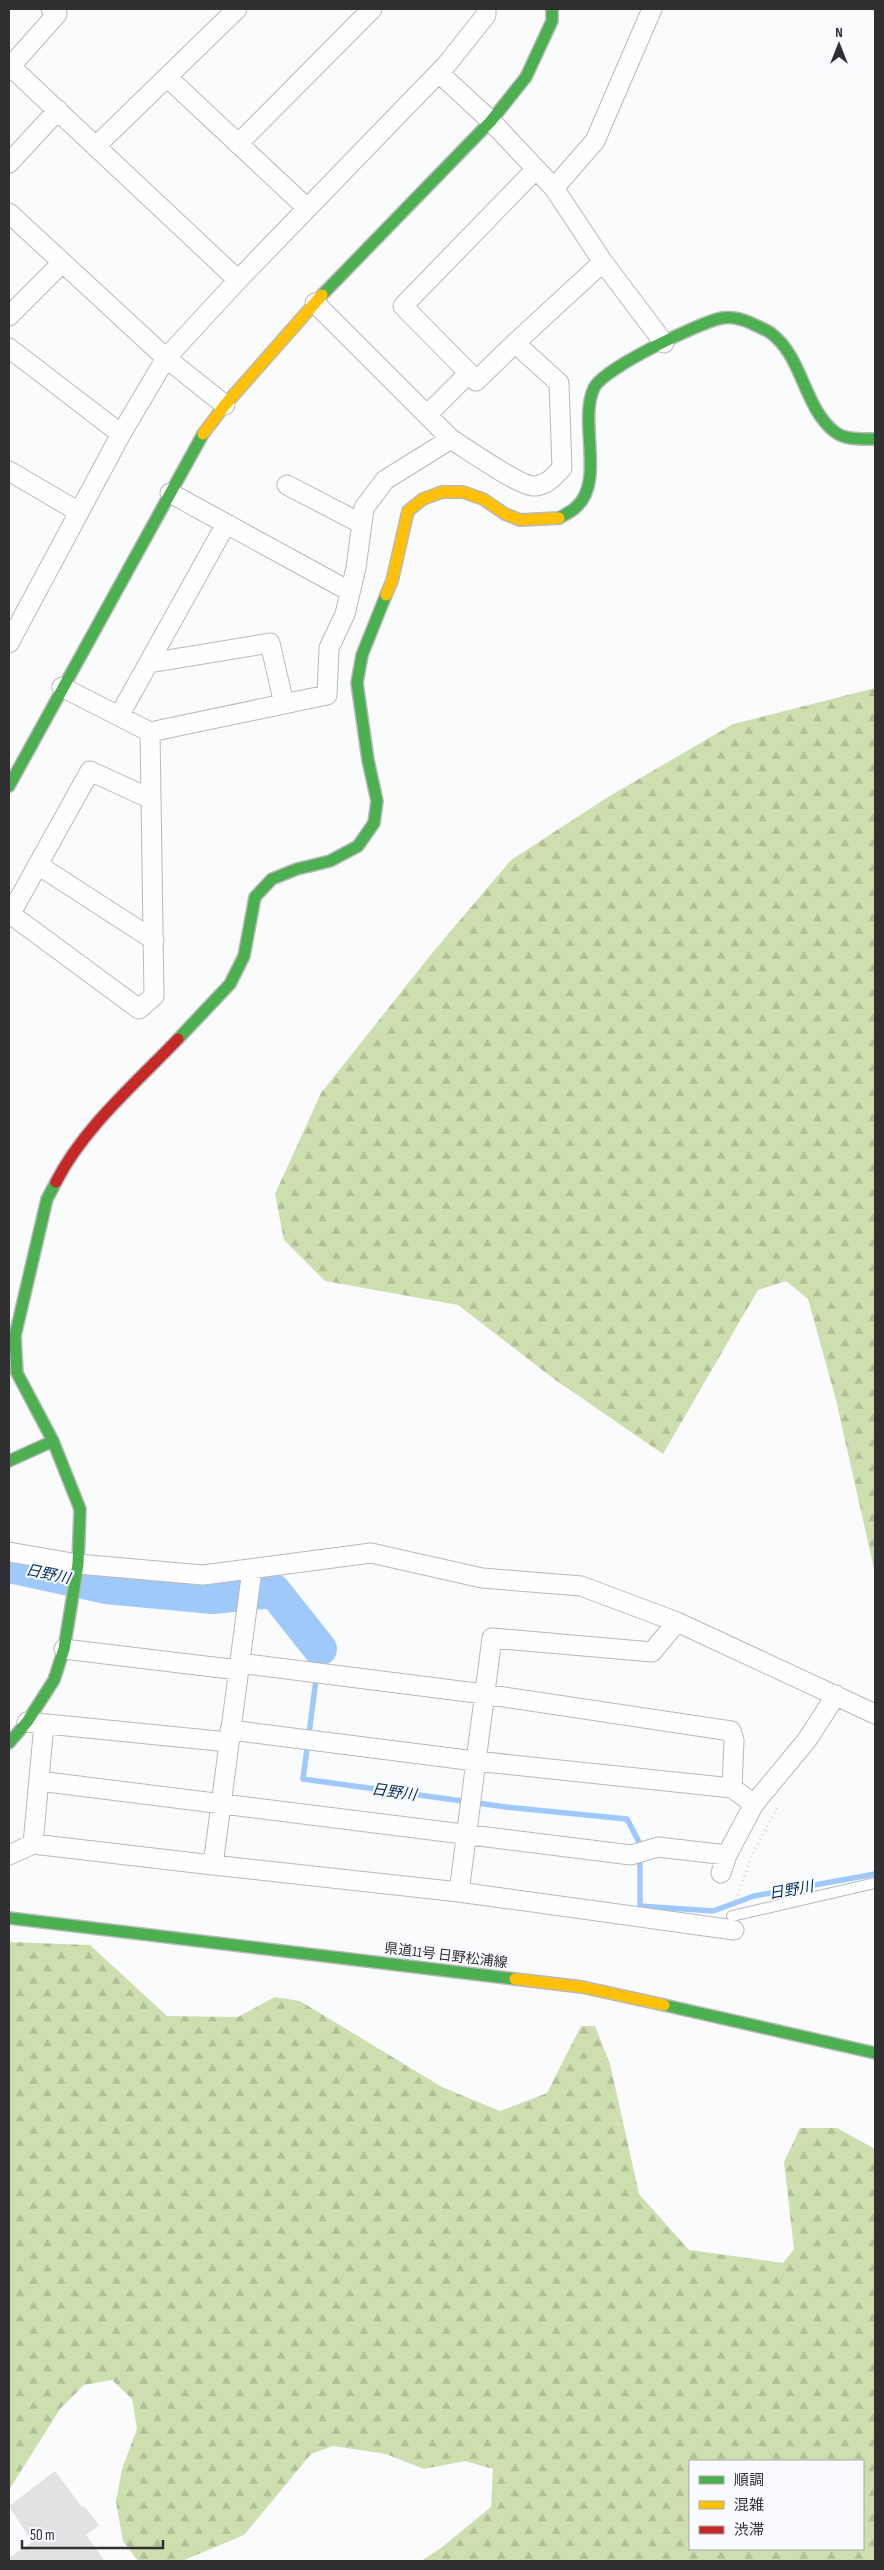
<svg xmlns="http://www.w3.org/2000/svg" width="884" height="2570" viewBox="0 0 884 2570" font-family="'Sofia Sans Condensed','Noto Sans JP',sans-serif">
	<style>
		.forest { fill: url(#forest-firs); fill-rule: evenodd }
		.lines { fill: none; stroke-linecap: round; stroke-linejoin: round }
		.stream { stroke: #9fc9fb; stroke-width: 5.5 }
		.river { stroke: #9fc9fb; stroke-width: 34 }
		.building { fill: #e1e2e3 }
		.lane-casing { stroke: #b8b9ba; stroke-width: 12 }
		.street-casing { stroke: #b8b9ba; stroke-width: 21 }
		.fast-casing { stroke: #b8b9ba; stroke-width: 14 }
		.slow-casing { stroke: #b8b9ba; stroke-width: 14 }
		.jam-casing { stroke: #b8b9ba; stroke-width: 14 }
		.path { stroke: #d8d8d9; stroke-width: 3; stroke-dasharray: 1 4; stroke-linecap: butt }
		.lane { stroke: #fefeff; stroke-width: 10 }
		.street { stroke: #fefeff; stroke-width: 19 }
		.fast { stroke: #4caf50; stroke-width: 11 }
		.slow { stroke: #ffc107; stroke-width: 11 }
		.jam { stroke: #c62828; stroke-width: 11 }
		.labels { text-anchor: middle; stroke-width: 4; stroke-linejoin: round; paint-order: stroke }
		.street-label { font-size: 14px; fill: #303032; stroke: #f8fafe }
		.water-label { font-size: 15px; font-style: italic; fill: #022b57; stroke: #f8fafe }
	</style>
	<defs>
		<pattern id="forest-firs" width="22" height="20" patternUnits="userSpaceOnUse" patternTransform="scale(1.25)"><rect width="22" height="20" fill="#cddeaf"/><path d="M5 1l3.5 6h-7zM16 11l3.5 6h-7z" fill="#b0bf97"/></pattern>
	</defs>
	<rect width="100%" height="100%" fill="#f9fbfd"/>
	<path class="forest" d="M 875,688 L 875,1573 L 835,1396 L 808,1299 L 786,1281 L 758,1290 L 663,1454 L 554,1379 L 458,1305 L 325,1281 L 284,1240 L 275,1194 L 321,1093 L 433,952 L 511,860 L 608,797 L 733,724 Z
		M 9,1942 L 90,1945 L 167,2016 L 238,2017 L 275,1997 L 300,2001 L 442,2087 L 500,2111 L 547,2093 L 581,2026 L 595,2026 L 610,2064 L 639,2194 L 689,2250 L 783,2263 L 794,2249 L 784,2162 L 800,2128 L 837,2128 L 875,2149 L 875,2561 L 421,2561 L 441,2548 L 491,2507 L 493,2469 L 465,2461 L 424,2469 L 386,2454 L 333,2446 L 311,2454 L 244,2535 L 182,2561 L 138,2561 L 123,2541 L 116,2502 L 122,2469 L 137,2429 L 132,2399 L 112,2380 L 84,2385 L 60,2409 L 9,2490 ZM 690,2461 L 863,2461 L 863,2549 L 690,2549 Z"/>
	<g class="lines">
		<path class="stream" d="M 320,1649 L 303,1779 L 506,1807 L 627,1819 L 640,1844 L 640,1906 L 713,1911 L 754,1896 L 875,1874"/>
		<path class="river" d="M 9,1566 L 106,1587 L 213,1597 L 274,1591 L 320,1649"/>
	</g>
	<path class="building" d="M 55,2471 L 82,2507 L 84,2506 L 99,2525 L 86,2535 L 105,2561 L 9,2561 L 9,2558 L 32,2542 L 9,2506 Z"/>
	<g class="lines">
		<g class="lane-casing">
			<path id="lane" d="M 732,1916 L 875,1883"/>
		</g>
		<g class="street-casing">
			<path id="street" d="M 237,9 L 167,77 L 307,208
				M 10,66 L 238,280
				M 9,68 L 57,14 L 51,9
				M 439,73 L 491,121 L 554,188 L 603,262 L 664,343
				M 238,144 L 372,9
				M 96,146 L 167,77
				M 9,163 L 58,110
				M 554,188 L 595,141 L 652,9
				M 9,213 L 166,358 L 225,405
				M 315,303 L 451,439
				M 9,316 L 62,263
				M 9,348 L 121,434
				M 469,373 L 403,306 L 536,169
				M 427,415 L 469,373 L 476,381 L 515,343
				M 9,471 L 79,512
				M 287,485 L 362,524
				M 170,493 L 349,591
				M 9,643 L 121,434 L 166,358 L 238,280 L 447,64 L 486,15 L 486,9
				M 149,663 L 270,643 L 284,704
				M 62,687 L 150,732 L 327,695 L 329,648 L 345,614 L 356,568 L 364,508 L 385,480 L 451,439 C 467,449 518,485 533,486 C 547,486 554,476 562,468 L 559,383 L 515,343 L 603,262
				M 119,716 L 226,524
				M 38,865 L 154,940
				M 9,913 L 139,1009 L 154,996 L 150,732
				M 10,915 L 90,771 L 151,799
				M 9,1552 L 78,1564 L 203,1575 L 371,1553 L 482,1578 L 581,1586 L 677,1622 L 875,1714
				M 252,1570 L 213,1865 L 459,1892 L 734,1930
				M 64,1649 L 238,1670
				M 239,1663 L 484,1694 L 731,1731 L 734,1740 L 732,1788
				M 27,1722 L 228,1742
				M 230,1730 L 475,1761 L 732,1788 L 754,1804
				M 39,1781 L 631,1855 L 658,1847 L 727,1855
				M 33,1844 L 44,1724
				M 9,1855 L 33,1844 L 213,1865
				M 721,1873 L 727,1855 L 754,1804 L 807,1740 L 836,1695
				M 459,1892 L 492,1638 L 652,1652 L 677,1622"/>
		</g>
		<g class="fast-casing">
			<path id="fast" d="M 322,295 L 491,121 L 526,77 L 552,21 L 552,9
				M 559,518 C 564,515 571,512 575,508 C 606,483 578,421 594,388 C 602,369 700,322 722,318 C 733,316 742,319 751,323 C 758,327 766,329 772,334 C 803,358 804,408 835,432 C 845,440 862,439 875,439
				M 9,786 L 203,434
				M 178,1039 L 230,984 L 244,956 L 255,897 L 272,879 L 297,869 L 330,861 L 358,846 L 374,823 L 377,801 L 368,760 L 357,683 L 362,655 L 386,595
				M 9,1461 L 53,1441
				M 9,1743 L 27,1722 L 54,1680 L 64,1649 L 78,1564 L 80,1509 L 53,1441 L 17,1373 L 15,1336 L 47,1199 L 56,1182
				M 9,1918 L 515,1979
				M 664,2005 L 875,2053"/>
		</g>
		<g class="slow-casing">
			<path id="slow" d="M 203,434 L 225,405 L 322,295
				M 386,595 L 392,581 L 408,511 L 423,499 L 442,492 L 463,492 L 483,499 L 505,514 L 520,520 L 559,518
				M 515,1979 L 582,1987 L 664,2005"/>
		</g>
		<g class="jam-casing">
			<path id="jam" d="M 56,1182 C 84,1127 136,1083 178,1039"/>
		</g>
		<path class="path" d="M 736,1900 L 752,1855 L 777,1808"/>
		<use href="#lane" class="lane"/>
		<use href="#street" class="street"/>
		<use href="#fast" class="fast"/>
		<use href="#slow" class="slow"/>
		<use href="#jam" class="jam"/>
	</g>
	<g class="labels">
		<g class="street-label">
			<text transform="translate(446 1955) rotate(7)" y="5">県道11号 日野松浦線</text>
		</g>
		<g class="water-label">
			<text transform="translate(48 1574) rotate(12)" y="5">日野川</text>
			<text transform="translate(394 1792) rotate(8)" y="5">日野川</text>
			<text transform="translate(791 1890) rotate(-10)" y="5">日野川</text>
		</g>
	</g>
	<rect width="884" height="2570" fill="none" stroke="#303032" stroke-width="20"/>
	<rect x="689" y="2460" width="175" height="90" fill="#f8fafe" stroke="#a8a9ac"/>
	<rect x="699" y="2476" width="25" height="8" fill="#4caf50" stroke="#a8a9ac"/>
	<text x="734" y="2485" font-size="15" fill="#303032">順調</text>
	<rect x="699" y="2501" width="25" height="8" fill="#ffc107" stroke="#a8a9ac"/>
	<text x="734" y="2510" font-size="15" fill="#303032">混雑</text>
	<rect x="699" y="2526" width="25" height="8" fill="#c62828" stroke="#a8a9ac"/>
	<text x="734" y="2535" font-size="15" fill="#303032">渋滞</text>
	<g transform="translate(839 45)" stroke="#f8fafe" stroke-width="4" paint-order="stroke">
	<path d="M0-4L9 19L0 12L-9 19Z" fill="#303032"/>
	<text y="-8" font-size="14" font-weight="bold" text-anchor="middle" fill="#303032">N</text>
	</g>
	<path d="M22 2540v8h141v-8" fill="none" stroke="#303032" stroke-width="2.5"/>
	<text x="30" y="2540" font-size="15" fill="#303032" stroke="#f8fafe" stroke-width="4" paint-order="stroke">50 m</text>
</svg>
